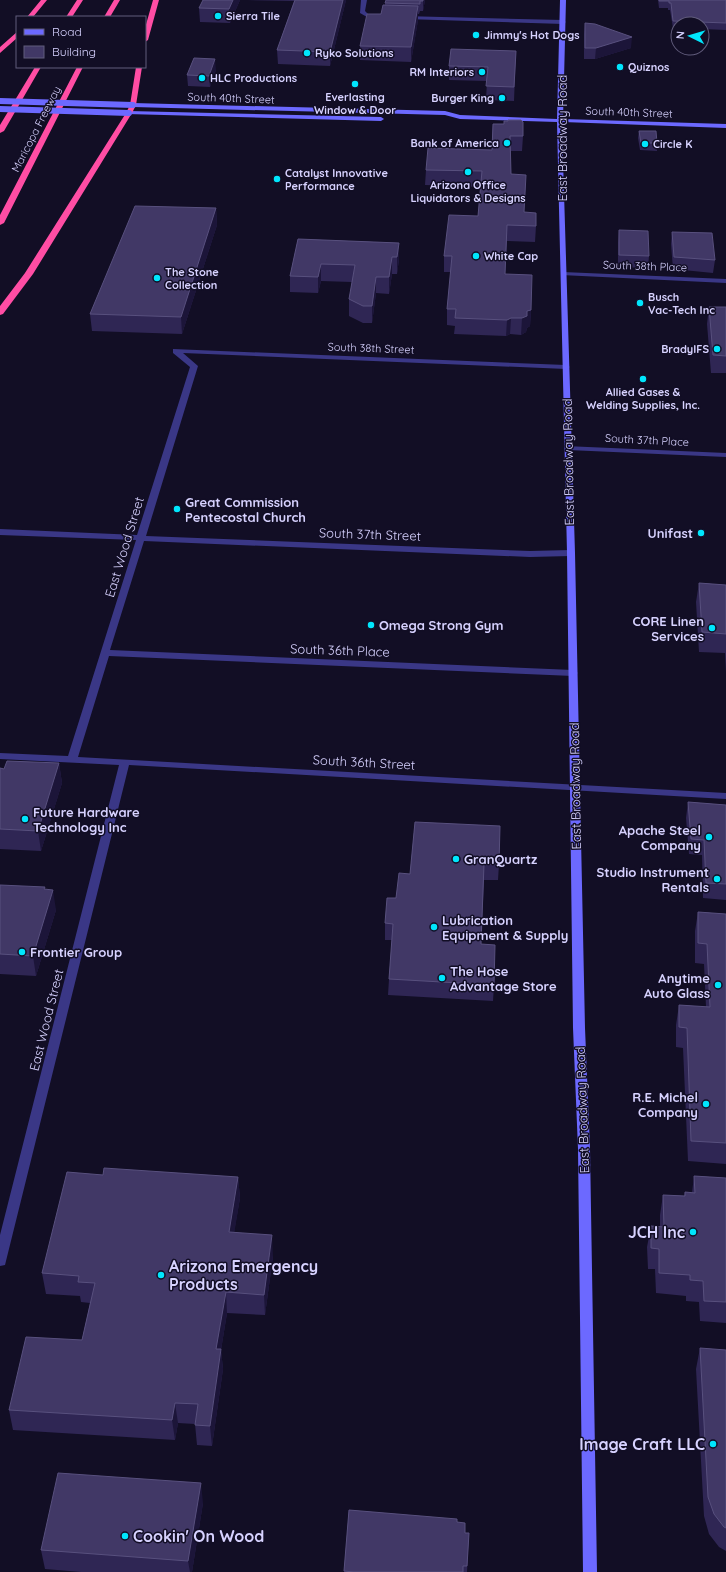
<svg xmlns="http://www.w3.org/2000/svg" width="726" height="1572" viewBox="0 0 726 1572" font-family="Quicksand,sans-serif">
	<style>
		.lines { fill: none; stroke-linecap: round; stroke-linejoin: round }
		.minor { fill: #3a3786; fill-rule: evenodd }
		.secondary { fill: #6c69ff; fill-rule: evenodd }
		.motorway { fill: #ff4da4; fill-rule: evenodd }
		.secondary-bridge { stroke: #6c69ff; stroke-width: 6 }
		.wall { fill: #2f2654 }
		.shaded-wall { fill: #1c1539 }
		.building { fill: #413866; stroke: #58507e }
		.poi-dot { fill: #00e6fd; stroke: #120e25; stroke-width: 1.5 }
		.labels { text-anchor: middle; stroke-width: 3; stroke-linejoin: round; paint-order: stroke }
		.far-poi-label { font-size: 11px; font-weight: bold; fill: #d7d2ff; stroke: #120e25; text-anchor: start }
		.far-street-label { font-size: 11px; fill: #d7d2ff; stroke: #120e25 }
		.street-label { font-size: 13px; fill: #d7d2ff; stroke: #120e25 }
		.poi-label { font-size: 13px; font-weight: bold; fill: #d7d2ff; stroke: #120e25; text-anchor: start }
		.near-poi-label { font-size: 16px; font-weight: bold; fill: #d7d2ff; stroke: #120e25; text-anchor: end }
	</style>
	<rect width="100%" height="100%" fill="#120e25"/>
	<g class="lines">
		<path class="minor" d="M 361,0 L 367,0 L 365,11 L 368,14 L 383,16 L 383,18 L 367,17 L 360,13 Z
			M 403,16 L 563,20 L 566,22 L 563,24 L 405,19 L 402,17 Z
			M 563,272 L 726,279 L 726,283 L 561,275 L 561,273 Z
			M 173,349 L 566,365 L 570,367 L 566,369 L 183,353 L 198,366 L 146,536 L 530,551 L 571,550 L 575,553 L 571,556 L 530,557 L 144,541 L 110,650 L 573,670 L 578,673 L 573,676 L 109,656 L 78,757 L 726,793 L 726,799 L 129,765 L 6,1261 L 5,1265 L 0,1266 L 0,1235 L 119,765 L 0,759 L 0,753 L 68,756 L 136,540 L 0,535 L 0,529 L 137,535 L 190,367 L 173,353 Z
			M 565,446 L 726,453 L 726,457 L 568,450 L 565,450 Z"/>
		<path class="secondary" d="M 560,0 L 566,0 L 563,119 L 726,124 L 726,128 L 563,122 L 562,127 L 575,553 L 585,1028 L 590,1149 L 597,1572 L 583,1572 L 578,1149 L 573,1028 L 567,553 L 557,122 L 460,119 L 445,115 L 133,107 L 130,105 L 133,103 L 445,111 L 460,115 L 557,119 Z
			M 129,111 L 381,117 L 384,119 L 381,121 L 127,114 L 127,112 Z"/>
		<path class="motorway" d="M 41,0 L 47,0 L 33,17 L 27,17 Z
			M 77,0 L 83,0 L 72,17 L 66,17 Z
			M 114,0 L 120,0 L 110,17 L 104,17 Z
			M 153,0 L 159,0 L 148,40 L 145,42 L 145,28 Z
			M 17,32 L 17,38 L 0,53 L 0,47 Z
			M 35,67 L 41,67 L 4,131 L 0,133 L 0,125 Z
			M 77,67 L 83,67 L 4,223 L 0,225 L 0,215 Z
			M 136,67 L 142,67 L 136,105 L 132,113 L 33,274 L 3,314 L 0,315 L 0,306 L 25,273 L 126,113 L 130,105 Z"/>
		<path class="secondary-bridge" d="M 0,101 L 133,105
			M 0,109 L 129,113"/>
	</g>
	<path class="wall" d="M 240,0 L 230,23 L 200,22 L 199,8 Z
		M 247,0 L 346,0 L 330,66 L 278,64 L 277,50 L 294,1 Z
		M 425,0 L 423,11 L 420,11 L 419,14 L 418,14 L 418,20 L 411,62 L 360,60 L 360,46 L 381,14 L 385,5 L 385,3 Z
		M 658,0 L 726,0 L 726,30 L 702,29 L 702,24 L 678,24 L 678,29 L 673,28 L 670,10 L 668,10 L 668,8 L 659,8 Z
		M 585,23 L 631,48 L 595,59 L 584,59 L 584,34 Z
		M 516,51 L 514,101 L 486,100 L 487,81 L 449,80 L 449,66 Z
		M 216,70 L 210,87 L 188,86 L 187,75 Z
		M 493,124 L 523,136 L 522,151 L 511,151 L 511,174 L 524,212 L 536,226 L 535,242 L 507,241 L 505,274 L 531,310 L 530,326 L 527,328 L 526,332 L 521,335 L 510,334 L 506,336 L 454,334 L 455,326 L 447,325 L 447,309 L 451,272 L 444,272 L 444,256 L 478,216 L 481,187 L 425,185 L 426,170 L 492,150 Z
		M 639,131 L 657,143 L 657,151 L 640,150 L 638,138 Z
		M 216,208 L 217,225 L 182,334 L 92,331 L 90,314 Z
		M 619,230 L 649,256 L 648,268 L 618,267 L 618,242 Z
		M 672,232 L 715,260 L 713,273 L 673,269 L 671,244 Z
		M 298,239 L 399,243 L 399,259 L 397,274 L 392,274 L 389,294 L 376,293 L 372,323 L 363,323 L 349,316 L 349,299 L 352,282 L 321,281 L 318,293 L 290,292 L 290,276 Z
		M 709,307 L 726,307 L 726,373 L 711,373 L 707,324 Z
		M 699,583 L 726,585 L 726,672 L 725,653 L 699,652 L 696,602 Z
		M 59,763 L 62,783 L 41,851 L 0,849 L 0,768 L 4,769 Z
		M 688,802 L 726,805 L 726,900 L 703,898 L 702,855 L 689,854 L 686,818 Z
		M 415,822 L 499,864 L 498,880 L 484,880 L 481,944 L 494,985 L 493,1001 L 388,995 L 389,979 L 392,940 L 385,940 L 385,923 L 396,898 L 410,874 Z
		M 0,885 L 45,889 L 56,910 L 36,976 L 0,974 Z
		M 698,912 L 726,914 L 726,1164 L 688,1161 L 683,1048 L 676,1047 L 676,1025 L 679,1005 L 706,1007 L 704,964 L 695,963 L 695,931 Z
		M 103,1175 L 238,1177 L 240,1198 L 234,1232 L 273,1256 L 265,1315 L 227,1313 L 221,1350 L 223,1369 L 212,1446 L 197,1445 L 195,1424 L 178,1423 L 175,1440 L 13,1430 L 9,1410 L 82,1340 L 90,1303 L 81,1302 L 80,1296 L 46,1294 L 42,1273 Z
		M 694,1176 L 726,1178 L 726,1323 L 700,1321 L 699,1302 L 686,1301 L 686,1296 L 656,1293 L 655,1269 L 648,1269 L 647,1247 L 651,1226 L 660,1227 L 660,1215 L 663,1195 L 684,1196 L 685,1192 L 692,1193 Z
		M 700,1348 L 726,1350 L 726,1551 L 719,1547 L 709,1534 L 704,1516 L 696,1369 Z
		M 203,1503 L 192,1572 L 81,1572 L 45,1569 L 41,1550 Z
		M 349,1510 L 457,1522 L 465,1533 L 469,1533 L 467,1572 L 344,1572 Z"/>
	<path class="shaded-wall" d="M 233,0 L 240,0 L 230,23 L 229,9 Z
		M 343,0 L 346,0 L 330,66 L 330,52 Z
		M 423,0 L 425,0 L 423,11 Z
		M 418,6 L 418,20 L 411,62 L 411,47 Z
		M 632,37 L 631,48 L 595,59 L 596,48 Z
		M 215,59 L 216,70 L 210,87 L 209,76 Z
		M 216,208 L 217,225 L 182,334 L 181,317 Z
		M 399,243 L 399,259 L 397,274 L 397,257 Z
		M 392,257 L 392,274 L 389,294 L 389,277 Z
		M 321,264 L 321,281 L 318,293 L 318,277 Z
		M 376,277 L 376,293 L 372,323 L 372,306 Z
		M 531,310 L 530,326 L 527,328 L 526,332 L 521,335 L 522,318 L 527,311 Z
		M 511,318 L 510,334 L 506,336 L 507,320 Z
		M 59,763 L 62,783 L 41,851 L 38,831 Z
		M 53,890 L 56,910 L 36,976 L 33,956 Z
		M 238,1177 L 240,1198 L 231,1253 L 229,1232 Z
		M 272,1235 L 273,1256 L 265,1315 L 264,1295 Z
		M 226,1292 L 227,1313 L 221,1350 L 223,1369 L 212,1446 L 210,1426 L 216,1349 Z
		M 175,1403 L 178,1423 L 175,1440 L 172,1420 Z
		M 201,1483 L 203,1503 L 192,1572 L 190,1572 L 188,1561 Z"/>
	<path class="building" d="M 203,0 L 233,0 L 229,9 L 199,8 Z
		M 295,0 L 343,0 L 330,52 L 277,50 Z
		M 386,0 L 423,0 L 423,1 L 420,1 L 420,4 L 385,3 Z
		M 659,0 L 726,0 L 726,23 L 673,21 L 671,3 L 669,3 L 669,1 L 659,1 Z
		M 383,5 L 418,6 L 411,47 L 360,46 L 367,14 L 381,14 Z
		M 585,23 L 595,24 L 632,37 L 596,48 L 585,48 Z
		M 451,49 L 516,51 L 514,87 L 486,86 L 488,67 L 449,66 Z
		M 194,58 L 215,59 L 209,76 L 187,75 Z
		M 508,120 L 521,120 L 523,122 L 523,136 L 510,136 L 511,174 L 526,175 L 524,212 L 536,213 L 536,226 L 507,225 L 505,274 L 532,275 L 531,310 L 527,311 L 527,316 L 522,318 L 511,318 L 507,320 L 455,318 L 456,309 L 447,309 L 452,256 L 444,256 L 449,215 L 478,216 L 482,171 L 426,170 L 428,148 L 492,150 L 493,124 L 504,124 L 504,121 L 508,121 Z
		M 639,131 L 656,131 L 657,143 L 641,143 Z
		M 135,206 L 216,208 L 181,317 L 90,314 Z
		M 619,230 L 648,231 L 649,256 L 619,255 Z
		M 672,232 L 712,233 L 715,260 L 674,257 Z
		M 298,239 L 399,243 L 397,257 L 392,257 L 389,277 L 376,277 L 372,306 L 363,306 L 349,299 L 355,265 L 321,264 L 318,277 L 290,276 Z
		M 709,307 L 726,307 L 726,356 L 713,355 Z
		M 699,583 L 726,585 L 726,634 L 702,632 Z
		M 7,761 L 59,763 L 38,831 L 0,829 L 0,768 L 4,769 Z
		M 688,802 L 726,805 L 726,884 L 706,883 L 704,840 L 691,839 Z
		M 415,822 L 500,826 L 499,864 L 484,864 L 481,944 L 495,945 L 494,985 L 389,979 L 393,924 L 385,923 L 387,898 L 396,898 L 399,873 L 410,874 Z
		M 0,885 L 45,887 L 44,889 L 53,890 L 33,956 L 0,954 Z
		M 698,912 L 726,914 L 726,1143 L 691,1141 L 687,1028 L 679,1027 L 679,1005 L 710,1007 L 707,944 L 698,943 Z
		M 104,1168 L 238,1177 L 229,1232 L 272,1235 L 264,1295 L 226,1292 L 216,1349 L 221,1349 L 210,1426 L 195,1425 L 198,1404 L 175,1403 L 172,1420 L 9,1410 L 26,1337 L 82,1340 L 95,1283 L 78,1282 L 79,1276 L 42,1273 L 67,1172 L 103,1175 Z
		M 694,1176 L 726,1178 L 726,1302 L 704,1301 L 703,1281 L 690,1280 L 690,1275 L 659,1273 L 659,1249 L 651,1248 L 651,1226 L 664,1227 L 663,1195 L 685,1196 L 685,1192 L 695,1193 Z
		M 700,1348 L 726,1350 L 726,1528 L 724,1527 L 714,1514 L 708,1497 Z
		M 58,1473 L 201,1483 L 188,1561 L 41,1550 Z
		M 349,1510 L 457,1519 L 457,1522 L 465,1523 L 465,1533 L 469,1533 L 467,1566 L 463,1566 L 463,1572 L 354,1572 L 344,1571 Z"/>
	<g class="poi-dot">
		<circle cx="218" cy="16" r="4"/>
		<circle cx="476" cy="35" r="4"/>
		<circle cx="307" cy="53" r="4"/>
		<circle cx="620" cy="67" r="4"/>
		<circle cx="482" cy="72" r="4"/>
		<circle cx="202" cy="78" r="4"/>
		<circle cx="355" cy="84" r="4"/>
		<circle cx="502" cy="98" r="4"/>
		<circle cx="507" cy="143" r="4"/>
		<circle cx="645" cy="144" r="4"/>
		<circle cx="468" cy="172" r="4"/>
		<circle cx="277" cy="179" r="4"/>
		<circle cx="476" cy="256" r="4"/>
		<circle cx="157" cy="278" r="4"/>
		<circle cx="640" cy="303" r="4"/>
		<circle cx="717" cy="349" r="4"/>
		<circle cx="643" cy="379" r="4"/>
		<circle cx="177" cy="509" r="4"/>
		<circle cx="701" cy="533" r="4"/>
		<circle cx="371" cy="625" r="4"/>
		<circle cx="712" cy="628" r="4"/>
		<circle cx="25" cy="819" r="4"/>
		<circle cx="709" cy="837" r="4"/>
		<circle cx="456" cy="859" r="4"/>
		<circle cx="717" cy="879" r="4"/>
		<circle cx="434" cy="927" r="4"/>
		<circle cx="22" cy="952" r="4"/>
		<circle cx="442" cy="978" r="4"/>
		<circle cx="718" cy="985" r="4"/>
		<circle cx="706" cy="1104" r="4"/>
		<circle cx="693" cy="1232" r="4"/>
		<circle cx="161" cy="1275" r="4"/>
		<circle cx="713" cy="1444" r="4"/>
		<circle cx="125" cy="1536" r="4"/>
	</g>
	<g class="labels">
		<g class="far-poi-label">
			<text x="226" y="20">Sierra Tile</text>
			<text x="484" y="39">Jimmy's Hot Dogs</text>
			<text x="315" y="57">Ryko Solutions</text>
			<text x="628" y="71">Quiznos</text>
			<text x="474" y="76" text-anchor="end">RM Interiors</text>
			<text x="210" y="82">HLC Productions</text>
			<text x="355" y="101" text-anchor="middle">Everlasting<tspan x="355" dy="13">Window &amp; Door</tspan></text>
			<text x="494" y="102" text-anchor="end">Burger King</text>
			<text x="499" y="147" text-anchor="end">Bank of America</text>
			<text x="653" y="148">Circle K</text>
			<text x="285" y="177">Catalyst Innovative<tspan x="285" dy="13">Performance</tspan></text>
			<text x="468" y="189" text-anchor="middle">Arizona Office<tspan x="468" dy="13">Liquidators &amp; Designs</tspan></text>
			<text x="484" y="260">White Cap</text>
			<text x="165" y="276">The Stone<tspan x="165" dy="13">Collection</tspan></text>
			<text x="648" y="301">Busch<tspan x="648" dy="13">Vac-Tech Inc</tspan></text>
			<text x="709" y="353" text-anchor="end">BradyIFS</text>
			<text x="643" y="396" text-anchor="middle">Allied Gases &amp;<tspan x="643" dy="13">Welding Supplies, Inc.</tspan></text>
		</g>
		<g class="far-street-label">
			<text transform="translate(231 98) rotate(2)" y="4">South 40th Street</text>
			<text transform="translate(629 112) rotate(2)" y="4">South 40th Street</text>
			<text transform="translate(36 129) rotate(-63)" y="4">Maricopa Freeway</text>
			<text transform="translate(645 266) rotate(2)" y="4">South 38th Place</text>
			<text transform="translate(371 348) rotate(2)" y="4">South 38th Street</text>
			<text transform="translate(647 440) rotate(3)" y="4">South 37th Place</text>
		</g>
		<g class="street-label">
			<text transform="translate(562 138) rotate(-90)" y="5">East Broadway Road</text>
			<text transform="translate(568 462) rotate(-91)" y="5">East Broadway Road</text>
			<text transform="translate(370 534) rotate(2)" y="5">South 37th Street</text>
			<text transform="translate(124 547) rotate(-73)" y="5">East Wood Street</text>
			<text transform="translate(340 650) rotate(2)" y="5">South 36th Place</text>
			<text transform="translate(364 762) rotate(3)" y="5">South 36th Street</text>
			<text transform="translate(575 786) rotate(-91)" y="5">East Broadway Road</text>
			<text transform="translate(46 1020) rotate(-76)" y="5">East Wood Street</text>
			<text transform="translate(582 1110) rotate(-92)" y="5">East Broadway Road</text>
		</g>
		<g class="poi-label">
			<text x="185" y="507">Great Commission<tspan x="185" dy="15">Pentecostal Church</tspan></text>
			<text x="693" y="538" text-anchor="end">Unifast</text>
			<text x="704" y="626" text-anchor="end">CORE Linen<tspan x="704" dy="15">Services</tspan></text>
			<text x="379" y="630">Omega Strong Gym</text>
			<text x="33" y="817">Future Hardware<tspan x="33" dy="15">Technology Inc</tspan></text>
			<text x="701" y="835" text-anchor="end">Apache Steel<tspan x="701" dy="15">Company</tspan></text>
			<text x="464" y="864">GranQuartz</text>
			<text x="709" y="877" text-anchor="end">Studio Instrument<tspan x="709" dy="15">Rentals</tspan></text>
			<text x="442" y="925">Lubrication<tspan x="442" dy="15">Equipment &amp; Supply</tspan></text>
			<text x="30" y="957">Frontier Group</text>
			<text x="450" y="976">The Hose<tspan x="450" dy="15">Advantage Store</tspan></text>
			<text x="710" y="983" text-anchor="end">Anytime<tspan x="710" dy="15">Auto Glass</tspan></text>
			<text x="698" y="1102" text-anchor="end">R.E. Michel<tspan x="698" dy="15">Company</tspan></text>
		</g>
		<g class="near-poi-label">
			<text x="685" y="1238">JCH Inc</text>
			<text x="169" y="1272" text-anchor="start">Arizona Emergency<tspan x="169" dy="18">Products</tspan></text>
			<text x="705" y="1450">Image Craft LLC</text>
			<text x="133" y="1542" text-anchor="start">Cookin' On Wood</text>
		</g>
	</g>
	<rect x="16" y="16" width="130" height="52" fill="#120e25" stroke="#615c7c"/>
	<rect x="24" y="29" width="20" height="6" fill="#6c69ff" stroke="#615c7c"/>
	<text x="52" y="36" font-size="12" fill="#d7d2ff">Road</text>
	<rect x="24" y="46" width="20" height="12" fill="#413866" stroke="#615c7c"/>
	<text x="52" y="56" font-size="12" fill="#d7d2ff">Building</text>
	<g transform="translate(690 36) rotate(275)"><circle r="19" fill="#120e25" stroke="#615c7c"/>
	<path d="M0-3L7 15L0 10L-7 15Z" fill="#00e6fd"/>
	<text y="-6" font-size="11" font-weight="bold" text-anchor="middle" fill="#d7d2ff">N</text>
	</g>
</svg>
